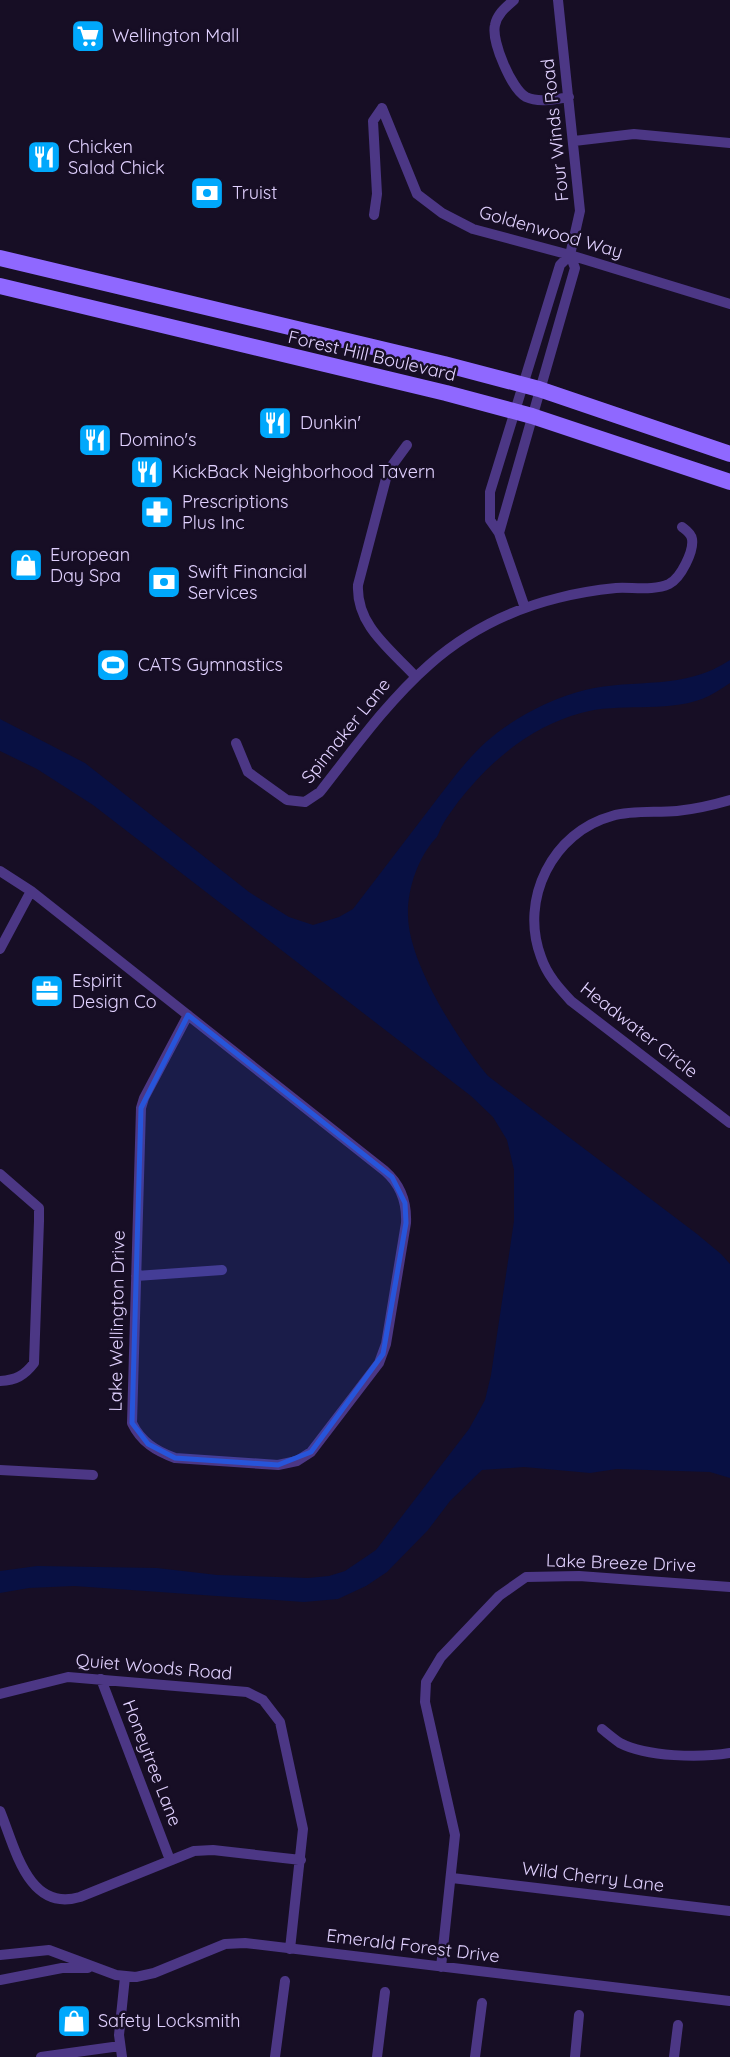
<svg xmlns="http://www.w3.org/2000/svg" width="730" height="2057" viewBox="0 0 730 2057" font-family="Quicksand,sans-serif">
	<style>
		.water { fill: #081043 }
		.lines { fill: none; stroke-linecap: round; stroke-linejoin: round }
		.minor { stroke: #4c3785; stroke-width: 10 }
		.secondary { stroke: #8f68ff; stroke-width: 16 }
		.marked { fill: #2755da; fill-opacity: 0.2; stroke: #2755da; stroke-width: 5; stroke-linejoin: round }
		.labels { text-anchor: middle; stroke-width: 5; stroke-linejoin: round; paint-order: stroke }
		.poi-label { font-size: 18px; fill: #e1d1ff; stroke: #170e25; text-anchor: start }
		.street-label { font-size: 18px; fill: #e1d1ff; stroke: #170e25 }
	</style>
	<rect width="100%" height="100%" fill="#170e25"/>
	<path class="water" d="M 730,660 L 730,683 C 721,689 712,695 702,699 C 664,713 619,702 581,713 C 530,727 490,761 458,802 C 453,809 447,817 443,824 C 440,828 439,835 436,838 C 418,857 407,890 408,916 C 409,964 458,1040 488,1076 L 697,1234 L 721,1254 L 730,1264 L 730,1478 L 710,1472 L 617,1469 L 590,1473 L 524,1467 L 482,1470 L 450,1501 L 428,1530 L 387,1572 L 366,1586 L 338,1599 L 304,1602 L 74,1586 L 29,1588 L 0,1593 L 0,1571 L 37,1566 L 157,1568 L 217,1575 L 308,1578 L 329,1576 L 345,1571 L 376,1550 L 469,1429 L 485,1400 L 491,1375 L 514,1221 L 514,1170 L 507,1140 L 493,1117 L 471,1096 L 93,805 L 37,769 L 0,751 L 0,719 L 85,763 L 249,892 L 289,917 L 313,925 L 339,917 L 353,909 C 379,875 405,841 431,807 C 448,785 465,761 486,742 C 513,718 550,699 585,690 C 635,678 684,691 730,660 Z"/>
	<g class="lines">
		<path class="minor" d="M 514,0 C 506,7 497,14 495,25 C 491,41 512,90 526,97 C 539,103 556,99 569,97
			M 382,108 L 417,194 L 442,213 L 473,229 L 570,255 L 730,304
			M 574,141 L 634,134 L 730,143
			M 374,215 L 377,194 L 373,121 L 382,108
			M 407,445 L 388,471 L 358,585 C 356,625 390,649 415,676
			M 499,533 L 575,268 L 570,255
			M 525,608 L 499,533 L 490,520 L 490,492 L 560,265 L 570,255 L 580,211 L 558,0
			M 236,743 L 248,772 L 287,800 L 305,802 L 320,792 C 390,702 440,627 558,598 C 577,593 596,590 616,588 C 632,587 654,591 669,584 C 681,578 694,551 692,539 C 691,533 686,530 682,527
			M 730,800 C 713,805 695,809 677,811 C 656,813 633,810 612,816 C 553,832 519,899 541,957 C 547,975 559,988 571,1001 L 730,1123
			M 0,871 L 31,891 L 385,1171 C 401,1185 407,1202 406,1223 L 386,1344 L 379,1363 L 311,1452 L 297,1461 L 278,1465 L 175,1458 C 156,1451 141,1442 132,1423 L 141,1108 L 144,1098 L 188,1015
			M 0,949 L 31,891
			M 0,1174 L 39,1208 L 39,1221 L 34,1363 C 24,1376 16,1380 0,1381
			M 136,1276 L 222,1270
			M 0,1470 L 93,1475
			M 101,1679 L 170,1860
			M 0,1694 L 68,1677 L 247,1692 L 263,1700 L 280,1722 L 303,1829 L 290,1949
			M 602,1729 C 608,1734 614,1739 620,1743 C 647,1757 700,1758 730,1753
			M 0,1811 C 15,1847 28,1913 80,1897 L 194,1851 L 213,1850 L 301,1860
			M 452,1878 L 730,1911
			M 0,1955 L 49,1950 L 116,1975 L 136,1977 L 154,1973 L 225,1944 L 245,1943 L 730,2001
			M 441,1967 L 455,1835 L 425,1702 L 426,1682 L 441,1657 L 499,1596 L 526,1577 L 579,1576 L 730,1587
			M 0,1980 L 62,1968 L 88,1968
			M 41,2057 L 120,2046
			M 122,2057 L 119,2035 L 125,1977
			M 275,2057 L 285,1981
			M 377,2057 L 385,1992
			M 475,2057 L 482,2003
			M 575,2057 L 579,2015
			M 674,2057 L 678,2025"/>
		<path class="secondary" d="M 0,258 L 444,364 L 539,389 L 730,454
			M 0,286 L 446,393 L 532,416 L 730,482"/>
	</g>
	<path class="marked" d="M 188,1015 L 392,1177 L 405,1203 L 406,1223 L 383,1354 L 311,1452 L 278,1465 L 175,1458 L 148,1444 L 132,1423 L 141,1108 Z"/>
	<defs>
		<g id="supermarket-square" transform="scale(1.75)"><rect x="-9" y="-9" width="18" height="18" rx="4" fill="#00a8fc" stroke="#170e25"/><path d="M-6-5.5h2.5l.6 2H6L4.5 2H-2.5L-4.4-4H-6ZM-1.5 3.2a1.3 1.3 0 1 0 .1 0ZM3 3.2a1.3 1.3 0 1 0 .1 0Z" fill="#fff"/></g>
		<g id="restaurant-square" transform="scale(1.75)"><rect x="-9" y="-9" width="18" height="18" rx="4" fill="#00a8fc" stroke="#170e25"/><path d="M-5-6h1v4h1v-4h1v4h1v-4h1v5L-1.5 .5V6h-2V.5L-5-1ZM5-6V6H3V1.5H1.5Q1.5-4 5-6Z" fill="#fff"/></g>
		<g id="bank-square" transform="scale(1.75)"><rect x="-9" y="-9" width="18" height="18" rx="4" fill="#00a8fc" stroke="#170e25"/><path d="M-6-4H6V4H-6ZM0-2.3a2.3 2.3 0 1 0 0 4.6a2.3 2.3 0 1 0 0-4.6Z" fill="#fff"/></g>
		<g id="pharmacy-square" transform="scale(1.75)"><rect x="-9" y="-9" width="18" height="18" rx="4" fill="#00a8fc" stroke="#170e25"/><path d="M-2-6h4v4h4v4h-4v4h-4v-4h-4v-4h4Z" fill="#fff"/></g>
		<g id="shop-square" transform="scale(1.75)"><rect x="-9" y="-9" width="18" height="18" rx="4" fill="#00a8fc" stroke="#170e25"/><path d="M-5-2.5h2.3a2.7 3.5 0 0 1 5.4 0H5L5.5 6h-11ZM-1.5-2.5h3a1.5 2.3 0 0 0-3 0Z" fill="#fff"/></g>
		<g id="stadium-square" transform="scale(1.75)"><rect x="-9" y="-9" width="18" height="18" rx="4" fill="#00a8fc" stroke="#170e25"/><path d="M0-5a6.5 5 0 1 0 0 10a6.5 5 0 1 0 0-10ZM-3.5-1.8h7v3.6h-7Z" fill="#fff"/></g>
		<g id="office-square" transform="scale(1.75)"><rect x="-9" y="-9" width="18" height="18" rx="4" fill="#00a8fc" stroke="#170e25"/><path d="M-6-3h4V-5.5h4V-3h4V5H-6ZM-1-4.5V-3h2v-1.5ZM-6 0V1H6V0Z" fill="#fff"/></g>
	</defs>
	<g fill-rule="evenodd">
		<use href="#supermarket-square" x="88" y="36"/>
		<use href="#restaurant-square" x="44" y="157"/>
		<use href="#bank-square" x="207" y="193"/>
		<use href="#restaurant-square" x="275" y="423"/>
		<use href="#restaurant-square" x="95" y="440"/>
		<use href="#restaurant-square" x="147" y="472"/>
		<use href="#pharmacy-square" x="157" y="512"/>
		<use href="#shop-square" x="26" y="565"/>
		<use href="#bank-square" x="164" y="582"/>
		<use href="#stadium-square" x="113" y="665"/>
		<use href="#office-square" x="47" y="991"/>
		<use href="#shop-square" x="74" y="2021"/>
	</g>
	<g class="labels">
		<g class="poi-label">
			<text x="112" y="42">Wellington Mall</text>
			<text x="68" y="153">Chicken<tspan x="68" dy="21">Salad Chick</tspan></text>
			<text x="232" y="199">Truist</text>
			<text x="300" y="429">Dunkin'</text>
			<text x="119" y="446">Domino's</text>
			<text x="172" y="478">KickBack Neighborhood Tavern</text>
			<text x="182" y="508">Prescriptions<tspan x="182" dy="21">Plus Inc</tspan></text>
			<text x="50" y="561">European<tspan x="50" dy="21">Day Spa</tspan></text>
			<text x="188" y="578">Swift Financial<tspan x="188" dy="21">Services</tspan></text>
			<text x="138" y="671">CATS Gymnastics</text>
			<text x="72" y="987">Espirit<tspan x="72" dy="21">Design Co</tspan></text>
			<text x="98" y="2027">Safety Locksmith</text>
		</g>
		<g class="street-label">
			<text transform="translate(555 130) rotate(-96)" y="6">Four Winds Road</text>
			<text transform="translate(551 232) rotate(16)" y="6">Goldenwood Way</text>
			<text transform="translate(372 356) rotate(13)" y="6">Forest Hill Boulevard</text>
			<text transform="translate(346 731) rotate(-51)" y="6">Spinnaker Lane</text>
			<text transform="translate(639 1030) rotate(38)" y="6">Headwater Circle</text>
			<text transform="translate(117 1321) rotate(-89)" y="6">Lake Wellington Drive</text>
			<text transform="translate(621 1563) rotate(2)" y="6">Lake Breeze Drive</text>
			<text transform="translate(154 1667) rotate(5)" y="6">Quiet Woods Road</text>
			<text transform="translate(152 1763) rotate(69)" y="6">Honeytree Lane</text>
			<text transform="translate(593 1877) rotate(7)" y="6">Wild Cherry Lane</text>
			<text transform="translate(413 1946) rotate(7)" y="6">Emerald Forest Drive</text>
		</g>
	</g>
</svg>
